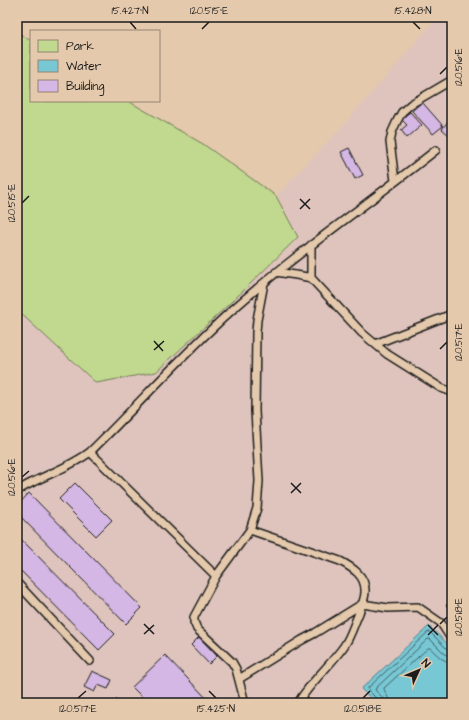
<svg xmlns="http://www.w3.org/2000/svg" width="469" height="720" viewBox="0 0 469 720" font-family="'Architects Daughter',sans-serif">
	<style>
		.built { fill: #dfc4bd }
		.green { fill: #c1d88f; stroke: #6e7a56 }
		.water { fill: #78c7d4; stroke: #53838a }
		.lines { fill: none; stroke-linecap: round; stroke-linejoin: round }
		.shore { stroke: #416066; stroke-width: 1 }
		.building { fill: #d4b7e4; stroke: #1c1c1c }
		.lane-casing { stroke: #1c1c1c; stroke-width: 10 }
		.lane { stroke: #e4c9ac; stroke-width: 7 }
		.ticks { fill: none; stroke: #1c1c1c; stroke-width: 1.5 }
		.neatline { fill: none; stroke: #1c1c1c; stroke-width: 1.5 }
		.ticks-label { font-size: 10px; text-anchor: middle; fill: #1c1c1c }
	</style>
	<rect width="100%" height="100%" fill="#e4c9ac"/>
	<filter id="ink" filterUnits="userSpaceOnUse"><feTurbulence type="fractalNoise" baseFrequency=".025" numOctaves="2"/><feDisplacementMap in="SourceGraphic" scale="8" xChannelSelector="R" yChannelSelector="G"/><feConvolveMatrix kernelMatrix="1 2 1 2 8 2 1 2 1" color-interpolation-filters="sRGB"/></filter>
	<g filter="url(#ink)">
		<path class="built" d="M 438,17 L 452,17 L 452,703 L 17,703 L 17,310 L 96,383 L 156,372 L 243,291 L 298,237 L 276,196 L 342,127 Z"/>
		<path class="green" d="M 17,32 L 31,41 L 31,101 L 128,101 L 203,144 L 276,196 L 298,237 L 243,291 L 156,372 L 96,383 L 17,310 Z"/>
		<path class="water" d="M 429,626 L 452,648 L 452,703 L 376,703 L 361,689 Z"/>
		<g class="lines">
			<path class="shore" d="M 378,703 L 377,699 L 368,690 L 368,688 L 428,632 L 430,632 L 448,650 L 452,651
				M 383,703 L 382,697 L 375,690 L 376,688 L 428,639 L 430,639 L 445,654 L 452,656
				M 389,703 C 389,696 384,692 384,688 L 428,648 L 430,648 C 437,654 442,662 452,662"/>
		</g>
		<path class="building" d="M 422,102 L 443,126 L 433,134 L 412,111 Z
			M 410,112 L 422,125 L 407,138 L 401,130 L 407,125 L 401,119 Z
			M 452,116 L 452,131 L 449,135 L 442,129 Z
			M 349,148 L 363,175 L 355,179 L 341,152 Z
			M 75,483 L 112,520 L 96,536 L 59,499 Z
			M 29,493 L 142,608 L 126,624 L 17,513 L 17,506 Z
			M 17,535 L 115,634 L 99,650 L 17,567 Z
			M 452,600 L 452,612 L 446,605 Z
			M 199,637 L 217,656 L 209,664 L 191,645 Z
			M 165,655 L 211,703 L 148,703 L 132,687 Z
			M 92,671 L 112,680 L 108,689 L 98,685 L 94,692 L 84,687 Z
			M 117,699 L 121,703 L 113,703 Z"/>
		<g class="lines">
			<g class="lane-casing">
				<path id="lane" d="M 395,181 L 390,142 L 392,132 L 397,121 L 402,112 L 411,104 L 452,80
					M 276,272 C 288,274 300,275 311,278 L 362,333 L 387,354 L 441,388 L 452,392
					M 311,278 L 311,245
					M 375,344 L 452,314
					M 90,452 L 216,576
					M 17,491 C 40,476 68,469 90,452 C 137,406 181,356 231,311 C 296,253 368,204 436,150
					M 250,530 L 340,561 C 353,568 366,576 365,592 C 365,599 361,607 359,613 C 354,624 351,636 344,646 C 330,666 310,682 298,703
					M 17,583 L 90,661
					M 239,679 L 302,640 L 315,633 L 362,604 L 388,608 L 418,607 L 441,623 L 452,640
					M 245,703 L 236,669 L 232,662 L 197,629 L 194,622 L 194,617 L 216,576 L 250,530 L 257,508 L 259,481 L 255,411 L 256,332 L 257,320 L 264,283"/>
			</g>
			<use href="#lane" class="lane"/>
		</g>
	</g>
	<path class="ticks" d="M 130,22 L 136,29M 413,22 L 420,29M 202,29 L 209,22M 440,74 L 447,67M 300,199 L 310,209M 22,203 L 29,196M 300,209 L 310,199M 154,341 L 163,351M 440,349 L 447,342M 154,350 L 164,341M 22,477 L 29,471M 291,483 L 301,493M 291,493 L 301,483M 144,624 L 154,634M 440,624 L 447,617M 428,625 L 438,635M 144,634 L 154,625M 428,635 L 438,625M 209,691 L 216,698M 78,698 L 86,691M 363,698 L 370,691"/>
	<rect width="469" height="720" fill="none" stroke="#e4c9ac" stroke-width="44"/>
	<rect x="30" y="30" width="130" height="72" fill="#e4c9ac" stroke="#948472"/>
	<rect x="38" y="40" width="20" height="12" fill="#c1d88f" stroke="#948472"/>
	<text x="66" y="50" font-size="12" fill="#1c1c1c">Park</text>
	<rect x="38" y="60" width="20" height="12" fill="#78c7d4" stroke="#948472"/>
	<text x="66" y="70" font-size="12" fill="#1c1c1c">Water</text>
	<rect x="38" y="80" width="20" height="12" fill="#d4b7e4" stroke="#948472"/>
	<text x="66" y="90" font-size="12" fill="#1c1c1c">Building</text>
	<g transform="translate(419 670) rotate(46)" stroke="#e4c9ac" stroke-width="3" paint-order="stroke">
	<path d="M0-3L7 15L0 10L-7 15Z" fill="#1c1c1c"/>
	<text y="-6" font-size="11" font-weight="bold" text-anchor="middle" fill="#1c1c1c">N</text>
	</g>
	<rect x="22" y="22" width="425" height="676" class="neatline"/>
	<g class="ticks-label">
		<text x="130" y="14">15.427°N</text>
		<text x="209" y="14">120.515°E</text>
		<text x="413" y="14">15.428°N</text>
		<text transform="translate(458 67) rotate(-90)" y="4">120.516°E</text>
		<text transform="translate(11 203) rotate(-90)" y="4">120.515°E</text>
		<text transform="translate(458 342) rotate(-90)" y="4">120.517°E</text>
		<text transform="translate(11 477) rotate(-90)" y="4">120.516°E</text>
		<text transform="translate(458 617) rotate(-90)" y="4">120.518°E</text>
		<text x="78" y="712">120.517°E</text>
		<text x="216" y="712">15.425°N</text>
		<text x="363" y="712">120.518°E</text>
	</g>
</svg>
